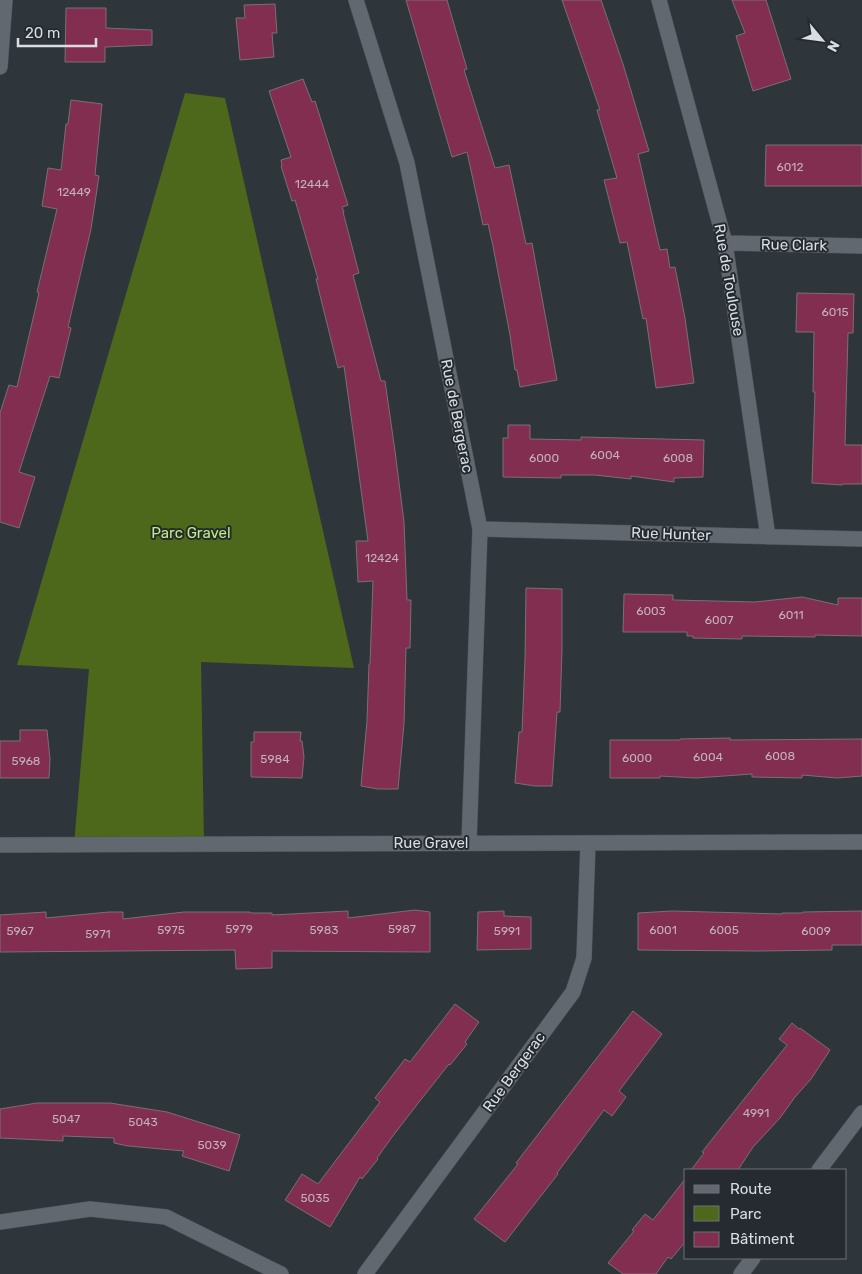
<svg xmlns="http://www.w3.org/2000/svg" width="862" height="1274" viewBox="0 0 862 1274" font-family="Rubik,sans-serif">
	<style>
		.green { fill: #4d681a }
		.building { fill: #822e51; stroke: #7a6f72 }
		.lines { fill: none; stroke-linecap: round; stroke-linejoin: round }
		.street-casing { stroke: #4d5357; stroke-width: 16 }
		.street { stroke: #61686f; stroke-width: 15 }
		.labels { text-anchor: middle; stroke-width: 4; stroke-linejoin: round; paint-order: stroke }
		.number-label { font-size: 12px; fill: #c3b1bd }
		.street-label { font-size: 15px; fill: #d9dde1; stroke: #252b31 }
		.park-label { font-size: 15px; fill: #bfec7a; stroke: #252b31 }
	</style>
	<rect width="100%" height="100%" fill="#2f363b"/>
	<path class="green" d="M 185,93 L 225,98 L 354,668 L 201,662 L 204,844 L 74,845 L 89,669 L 17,665 Z"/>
	<path class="building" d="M 406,0 L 447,0 L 467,69 L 464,70 L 495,168 L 509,165 L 526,244 L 532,243 L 557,380 L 520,387 L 517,370 L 515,370 L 510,335 L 493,246 L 488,224 L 483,225 L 467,152 L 452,157 Z
		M 562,0 L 601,0 L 623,64 L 649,151 L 638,154 L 660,250 L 667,249 L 670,268 L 675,267 L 685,318 L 694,383 L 656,388 L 646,318 L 643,319 L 627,242 L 620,243 L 604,180 L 617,178 L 597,110 L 600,110 Z
		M 732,0 L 766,0 L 791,79 L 753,91 L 736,36 L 745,33 Z
		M 275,4 L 277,33 L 272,33 L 274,57 L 240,60 L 236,18 L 245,18 L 244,5 Z
		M 66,8 L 106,8 L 106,28 L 152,30 L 152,45 L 105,47 L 105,62 L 65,62 Z
		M 303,79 L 312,102 L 315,101 L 348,205 L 342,207 L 344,212 L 343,212 L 359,273 L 353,275 L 381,381 L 385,381 L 395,451 L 404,522 L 407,600 L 411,600 L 410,648 L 406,648 L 404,724 L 398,789 L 378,789 L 361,786 L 367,721 L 369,664 L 370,664 L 373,581 L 358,582 L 356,541 L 368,541 L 354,438 L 344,366 L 338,368 L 316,279 L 318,279 L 295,200 L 292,201 L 281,166 L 282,166 L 281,160 L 291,157 L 269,91 Z
		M 71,100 L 102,104 L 95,175 L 99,176 L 91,229 L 68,327 L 71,328 L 59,378 L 50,376 L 19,472 L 35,477 L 19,528 L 0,522 L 0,413 L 9,385 L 17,387 L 39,293 L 37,292 L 57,209 L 42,206 L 48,168 L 61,170 L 66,124 L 68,124 Z
		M 766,145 L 862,145 L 862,186 L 765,186 Z
		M 797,293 L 854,294 L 853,333 L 848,333 L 845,445 L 862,445 L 862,484 L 842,484 L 842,485 L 812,483 L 815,392 L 813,392 L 814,332 L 796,332 Z
		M 508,425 L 530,425 L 530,439 L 581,440 L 581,437 L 704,440 L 703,477 L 674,478 L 674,482 L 631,476 L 631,479 L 595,475 L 561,475 L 561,478 L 503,477 L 503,438 L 508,438 Z
		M 526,588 L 562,589 L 562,649 L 560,712 L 557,712 L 552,786 L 535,786 L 515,783 L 519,732 L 522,732 L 525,659 Z
		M 624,594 L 673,595 L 673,600 L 755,602 L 802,597 L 838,605 L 838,598 L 862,598 L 862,636 L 815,635 L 815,637 L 742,636 L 742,639 L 693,638 L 693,636 L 687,636 L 687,632 L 623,632 Z
		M 20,730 L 47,730 L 50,759 L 49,778 L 0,778 L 0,741 L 20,741 Z
		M 254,732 L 301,732 L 300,741 L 302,741 L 304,757 L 302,778 L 251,777 L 251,742 L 254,742 Z
		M 730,738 L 730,740 L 862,739 L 862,776 L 837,778 L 802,775 L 802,778 L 752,777 L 752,774 L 696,778 L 660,776 L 660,778 L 610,778 L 610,740 L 680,740 L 680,739 Z
		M 415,910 L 430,912 L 430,952 L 272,951 L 272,968 L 236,969 L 235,950 L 0,952 L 0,915 L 46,912 L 46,918 L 109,912 L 123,912 L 123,919 L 184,912 L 250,912 L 251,913 L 272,913 L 272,915 L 348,911 L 348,918 Z
		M 504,911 L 504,916 L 531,917 L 531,949 L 477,950 L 478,912 Z
		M 672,911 L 782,914 L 782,913 L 802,913 L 803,912 L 862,911 L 862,945 L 832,945 L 832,950 L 759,951 L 638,950 L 638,913 Z
		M 455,1004 L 479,1022 L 465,1042 L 467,1044 L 450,1065 L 449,1064 L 419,1102 L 392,1137 L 377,1158 L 378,1159 L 362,1179 L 360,1177 L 330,1227 L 285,1200 L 302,1174 L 318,1184 L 380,1102 L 375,1098 L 405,1059 L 410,1062 Z
		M 633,1011 L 662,1034 L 619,1091 L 626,1097 L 612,1116 L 604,1110 L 557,1173 L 558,1174 L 505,1242 L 474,1219 L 518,1164 L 516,1163 Z
		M 792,1023 L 799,1029 L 800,1028 L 830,1050 L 811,1079 L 795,1097 L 780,1118 L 753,1147 L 738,1170 L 691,1170 L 704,1153 L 702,1152 L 787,1045 L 779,1039 Z
		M 37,1103 L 110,1103 L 167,1112 L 240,1135 L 229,1171 L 182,1156 L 184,1151 L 128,1146 L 114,1143 L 114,1138 L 63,1136 L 63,1141 L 0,1138 L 0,1109 Z
		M 686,1178 L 686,1241 L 671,1259 L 668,1257 L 656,1274 L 623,1274 L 608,1263 L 634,1231 L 632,1230 L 645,1214 L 653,1220 Z"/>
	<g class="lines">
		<g class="street-casing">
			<path id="street" d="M 356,0 L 407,163 L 480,529 L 469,843
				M 659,0 L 725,243 L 768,537
				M 0,67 L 5,0
				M 725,243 L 862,246
				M 480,529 L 862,539
				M 0,845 L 862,842
				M 819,1170 L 862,1113
				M 0,1222 L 90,1209 L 166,1217 L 281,1274
				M 365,1274 L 573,992 L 584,958 L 588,843
				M 741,1274 L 753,1258"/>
		</g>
		<use href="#street" class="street"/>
	</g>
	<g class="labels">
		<g class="number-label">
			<text x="790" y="171">6012</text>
			<text x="312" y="188">12444</text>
			<text x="74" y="196">12449</text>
			<text x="835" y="316">6015</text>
			<text x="605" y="459">6004</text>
			<text x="544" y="462">6000</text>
			<text x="678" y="462">6008</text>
			<text x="382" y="562">12424</text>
			<text x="651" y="615">6003</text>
			<text x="791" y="619">6011</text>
			<text x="719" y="624">6007</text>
			<text x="780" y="760">6008</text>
			<text x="708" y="761">6004</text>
			<text x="637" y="762">6000</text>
			<text x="275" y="763">5984</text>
			<text x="26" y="765">5968</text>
			<text x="239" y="933">5979</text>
			<text x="402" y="933">5987</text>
			<text x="171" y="934">5975</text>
			<text x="324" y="934">5983</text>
			<text x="663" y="934">6001</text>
			<text x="724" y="934">6005</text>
			<text x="20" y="935">5967</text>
			<text x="507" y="935">5991</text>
			<text x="816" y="935">6009</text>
			<text x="98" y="938">5971</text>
			<text x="756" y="1117">4991</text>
			<text x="66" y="1123">5047</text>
			<text x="143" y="1126">5043</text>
			<text x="212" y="1149">5039</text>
			<text x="315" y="1202">5035</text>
		</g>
		<g class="street-label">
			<text transform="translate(794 245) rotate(1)" y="5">Rue Clark</text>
			<text transform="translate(729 280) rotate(80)" y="5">Rue de Toulouse</text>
			<text transform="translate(457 416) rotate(79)" y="5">Rue de Bergerac</text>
			<text transform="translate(671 534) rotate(2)" y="5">Rue Hunter</text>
			<text x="431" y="848">Rue Gravel</text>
			<text transform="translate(514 1072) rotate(-54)" y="5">Rue Bergerac</text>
		</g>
		<g class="park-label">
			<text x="191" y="538">Parc Gravel</text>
		</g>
	</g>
	<rect x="684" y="1169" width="162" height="90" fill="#252b31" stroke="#6d7277"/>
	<rect x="694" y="1185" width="25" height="8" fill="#61686f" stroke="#6d7277"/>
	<text x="730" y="1194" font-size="15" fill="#d9dde1">Route</text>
	<rect x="694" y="1206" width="25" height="15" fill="#4d681a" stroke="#6d7277"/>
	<text x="730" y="1219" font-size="15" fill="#d9dde1">Parc</text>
	<rect x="694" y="1232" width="25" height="15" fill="#822e51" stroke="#6d7277"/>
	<text x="730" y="1244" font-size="15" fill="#d9dde1">Bâtiment</text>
	<g transform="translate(822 40) rotate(119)" stroke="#252b31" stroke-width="4" paint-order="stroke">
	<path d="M0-4L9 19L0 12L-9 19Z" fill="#d9dde1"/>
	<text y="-8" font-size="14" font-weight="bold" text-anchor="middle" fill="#d9dde1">N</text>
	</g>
	<path d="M18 38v8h78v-8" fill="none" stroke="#d9dde1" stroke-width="2.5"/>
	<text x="25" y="38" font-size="15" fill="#d9dde1" stroke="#252b31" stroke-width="4" paint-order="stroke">20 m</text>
</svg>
